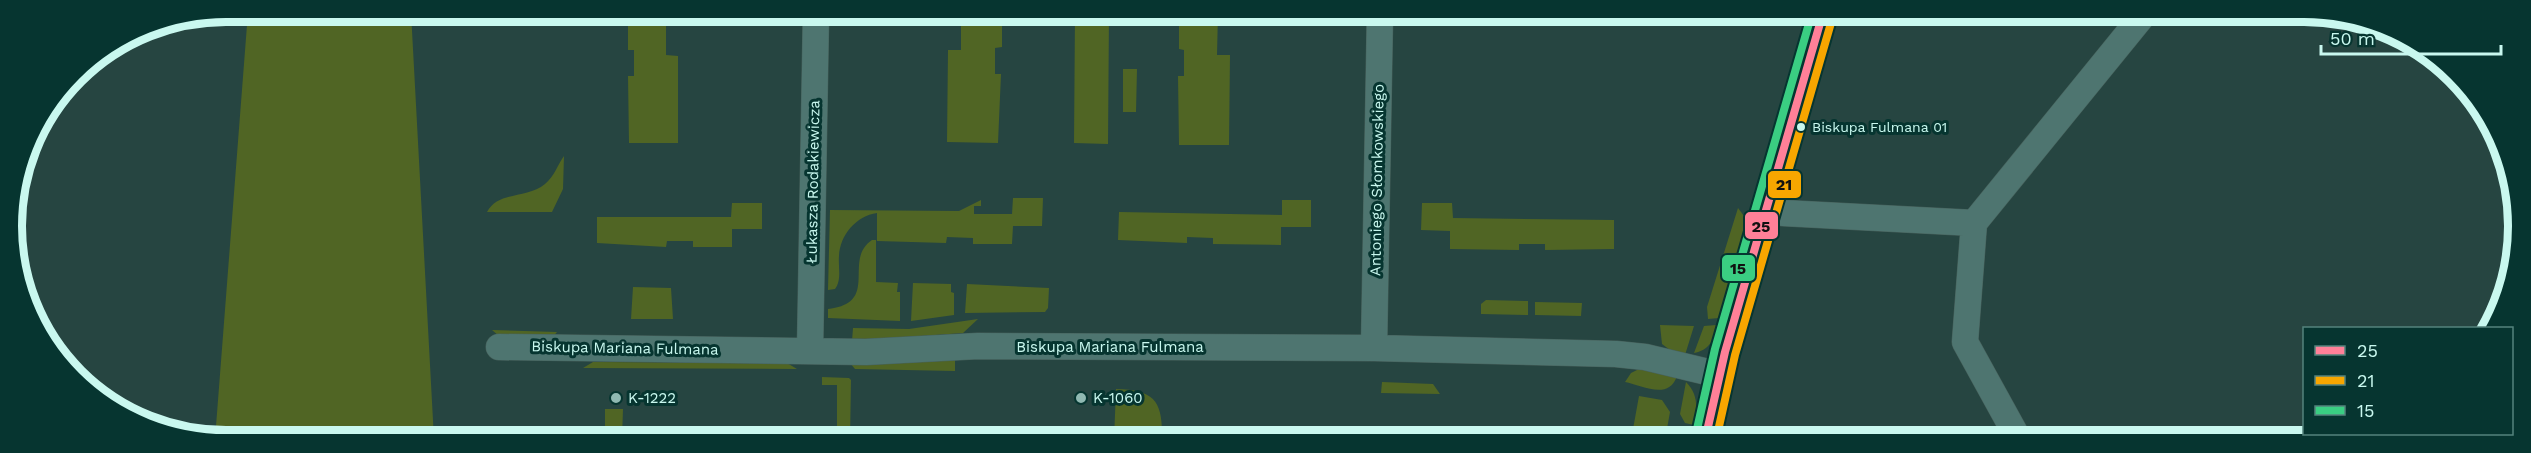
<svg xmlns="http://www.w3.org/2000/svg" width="2531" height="453" viewBox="0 0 2531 453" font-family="'Work Sans',sans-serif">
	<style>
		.green { fill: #506524 }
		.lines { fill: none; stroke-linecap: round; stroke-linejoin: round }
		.minor-casing { stroke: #47615c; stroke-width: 27 }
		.minor { stroke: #4e7570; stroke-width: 26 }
		.bus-1-casing { stroke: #063530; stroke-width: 12 }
		.bus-2-casing { stroke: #063530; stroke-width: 12 }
		.bus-3-casing { stroke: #063530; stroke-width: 12 }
		.bus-1 { stroke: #ff8098; stroke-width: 8 }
		.bus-2 { stroke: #f7a600; stroke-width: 8 }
		.bus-3 { stroke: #3ace82; stroke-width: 8 }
		.bus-dot { fill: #c9f8ef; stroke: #063530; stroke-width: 2 }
		.poi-dot { fill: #90b9b2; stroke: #063530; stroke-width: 2 }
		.labels { text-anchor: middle; stroke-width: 6; stroke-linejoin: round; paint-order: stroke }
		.bus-label { font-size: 14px; fill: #c9f8ef; stroke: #063530; text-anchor: start }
		.street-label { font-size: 15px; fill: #c9f8ef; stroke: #063530 }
		.poi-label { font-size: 15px; fill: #c9f8ef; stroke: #063530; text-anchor: start }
		.rim { fill: none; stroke: #c9f8ef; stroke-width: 8 }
		.line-badge { stroke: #063530; stroke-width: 2 }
		.pale-badge-label { font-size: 16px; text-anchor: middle; font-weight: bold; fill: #111 }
	</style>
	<rect width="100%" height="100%" fill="#264541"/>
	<path class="green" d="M 248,12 L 411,12 L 434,439 L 215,439 Z
		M 628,12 L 666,12 L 666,55 L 678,56 L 678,143 L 629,143 L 628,76 L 634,76 L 634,50 L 628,50 Z
		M 961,13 L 1002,13 L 1002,47 L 995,48 L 995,74 L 1001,74 L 998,143 L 947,142 L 948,50 L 961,50 Z
		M 1075,13 L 1109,13 L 1108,144 L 1074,143 Z
		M 1179,13 L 1218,13 L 1217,55 L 1230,55 L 1229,145 L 1179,145 L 1178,76 L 1184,76 L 1184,50 L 1179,49 Z
		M 1123,69 L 1137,69 L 1136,112 L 1123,112 Z
		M 564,156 L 563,189 L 552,212 L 487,212 C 498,191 527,199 545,184 C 554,177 558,164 564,156 Z
		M 1013,198 L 1043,198 L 1042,226 L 1013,226 L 1012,244 L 973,244 L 973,238 L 947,237 L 946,243 L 877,241 L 877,213 C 856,216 840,235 839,256 C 838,267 842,280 835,289 L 828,290 L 830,210 L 959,211 L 981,200 L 981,206 L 974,206 L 974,214 L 1012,214 Z
		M 1282,200 L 1311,200 L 1311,227 L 1281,227 L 1281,245 L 1213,244 L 1213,238 L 1187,237 L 1187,243 L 1118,240 L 1119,212 L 1282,215 Z
		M 732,203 L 762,203 L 762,229 L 732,229 L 732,247 L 693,247 L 693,241 L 667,241 L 666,247 L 597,243 L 597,217 L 731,217 Z
		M 1422,203 L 1452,203 L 1453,218 L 1614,220 L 1614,249 L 1545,250 L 1545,244 L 1519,244 L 1519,250 L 1450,249 L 1450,231 L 1421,230 Z
		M 1738,208 L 1744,216 L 1746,229 L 1719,318 L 1708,319 L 1707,307 Z
		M 872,240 L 876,240 L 876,282 L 898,283 L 897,292 L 900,292 L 900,321 L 828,318 L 828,309 C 881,303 842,260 872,240 Z
		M 913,283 L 951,284 L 951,292 L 954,293 L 954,315 L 911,321 Z
		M 967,284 L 1049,288 L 1048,308 L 1045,312 L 965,313 Z
		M 633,287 L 671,288 L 673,319 L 631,319 Z
		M 1486,300 L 1528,301 L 1528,315 L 1481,314 L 1481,304 Z
		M 1535,302 L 1582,303 L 1581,316 L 1535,315 Z
		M 978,319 L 963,333 L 852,341 L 853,328 L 909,329 Z
		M 1660,325 L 1694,326 L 1685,355 L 1674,353 L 1662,344 Z
		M 1716,325 C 1716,339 1708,351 1694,353 L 1704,326 Z
		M 492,330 L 557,332 L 552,338 L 499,336 Z
		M 955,356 L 955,371 L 855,369 L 850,363 Z
		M 593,362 L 787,363 L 797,369 L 583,368 Z
		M 1639,369 L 1644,369 L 1677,376 C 1669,401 1641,385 1625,382 L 1631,373 Z
		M 822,377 L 849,378 L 851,380 L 850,440 L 837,440 L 837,385 L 822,385 Z
		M 1382,382 L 1433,384 L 1440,394 L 1381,393 Z
		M 1686,382 C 1699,395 1697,409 1694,425 L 1685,423 L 1680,414 Z
		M 1116,389 C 1155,390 1163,401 1162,440 L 1114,440 Z
		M 1639,396 L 1662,400 L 1670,412 L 1665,440 L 1631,440 Z
		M 605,409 L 623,409 L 622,439 L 605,439 Z"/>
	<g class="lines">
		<g class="minor-casing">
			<path id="minor" d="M 1767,207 L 1783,213 L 1974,223
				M 499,347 L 866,352 L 978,346 L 1374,348 L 1616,354 L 1645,357 L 1720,375
				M 1374,348 L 1380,13
				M 810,351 L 816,13
				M 1705,440 L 1725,352 L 1823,13
				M 2019,440 L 1965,342 L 1974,223 L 2144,14"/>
		</g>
		<use href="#minor" class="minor"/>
		<g class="bus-1-casing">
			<path id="bus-1" d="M 1705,440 L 1725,352 L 1823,13"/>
		</g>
		<g class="bus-2-casing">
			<path id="bus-2" d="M 1716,440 L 1735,355 L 1833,16"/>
		</g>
		<g class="bus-3-casing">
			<path id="bus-3" d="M 1695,438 L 1715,349 L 1812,13"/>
		</g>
		<use href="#bus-1" class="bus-1"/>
		<use href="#bus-2" class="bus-2"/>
		<use href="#bus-3" class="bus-3"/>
	</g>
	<circle class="bus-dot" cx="1801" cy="127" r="5"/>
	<g class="poi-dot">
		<circle cx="616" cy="398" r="6"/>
		<circle cx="1081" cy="398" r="6"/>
	</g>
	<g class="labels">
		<g class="bus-label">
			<text x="1812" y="132">Biskupa Fulmana 01</text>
		</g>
		<g class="street-label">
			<text transform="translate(1377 180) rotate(-89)" y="5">Antoniego Słomkowskiego</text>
			<text transform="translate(813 182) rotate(-89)" y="5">Łukasza Rodakiewicza</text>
			<text x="1110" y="352">Biskupa Mariana Fulmana</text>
			<text transform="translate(625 348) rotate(1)" y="5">Biskupa Mariana Fulmana</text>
		</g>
		<g class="poi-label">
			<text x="628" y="403">K-1222</text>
			<text x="1093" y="403">K-1060</text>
		</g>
	</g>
	<path d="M0 0H2531V453H0ZM226 22H2304A204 204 0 0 1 2508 226V226A204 204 0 0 1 2304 430H226A204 204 0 0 1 22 226V226A204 204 0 0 1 226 22Z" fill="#063530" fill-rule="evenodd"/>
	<path class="rim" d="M226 22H2304A204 204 0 0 1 2508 226V226A204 204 0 0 1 2304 430H226A204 204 0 0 1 22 226V226A204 204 0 0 1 226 22Z"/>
	<g class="line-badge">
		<rect x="1767" y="170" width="35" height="29" rx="6" fill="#f7a600"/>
		<rect x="1744" y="211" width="35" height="29" rx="6" fill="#ff8098"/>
		<rect x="1721" y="254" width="35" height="28" rx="6" fill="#3ace82"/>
	</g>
	<g class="pale-badge-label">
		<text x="1784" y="190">21</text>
		<text x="1761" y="232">25</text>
		<text x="1738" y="274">15</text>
	</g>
	<rect x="2303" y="327" width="210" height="108" fill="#063530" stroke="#54837c" stroke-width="1.5"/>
	<rect x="2315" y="346" width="30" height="9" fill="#ff8098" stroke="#54837c" stroke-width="1.5"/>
	<text x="2357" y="357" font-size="18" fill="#c9f8ef">25</text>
	<rect x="2315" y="376" width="30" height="9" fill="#f7a600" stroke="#54837c" stroke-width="1.5"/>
	<text x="2357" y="387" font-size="18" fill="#c9f8ef">21</text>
	<rect x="2315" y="406" width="30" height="9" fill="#3ace82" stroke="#54837c" stroke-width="1.5"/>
	<text x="2357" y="417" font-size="18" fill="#c9f8ef">15</text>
	<path d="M2321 45v9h180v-9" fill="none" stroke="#c9f8ef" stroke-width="3"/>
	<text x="2330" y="45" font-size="18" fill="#c9f8ef" stroke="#063530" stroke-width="4.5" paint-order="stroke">50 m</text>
</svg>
